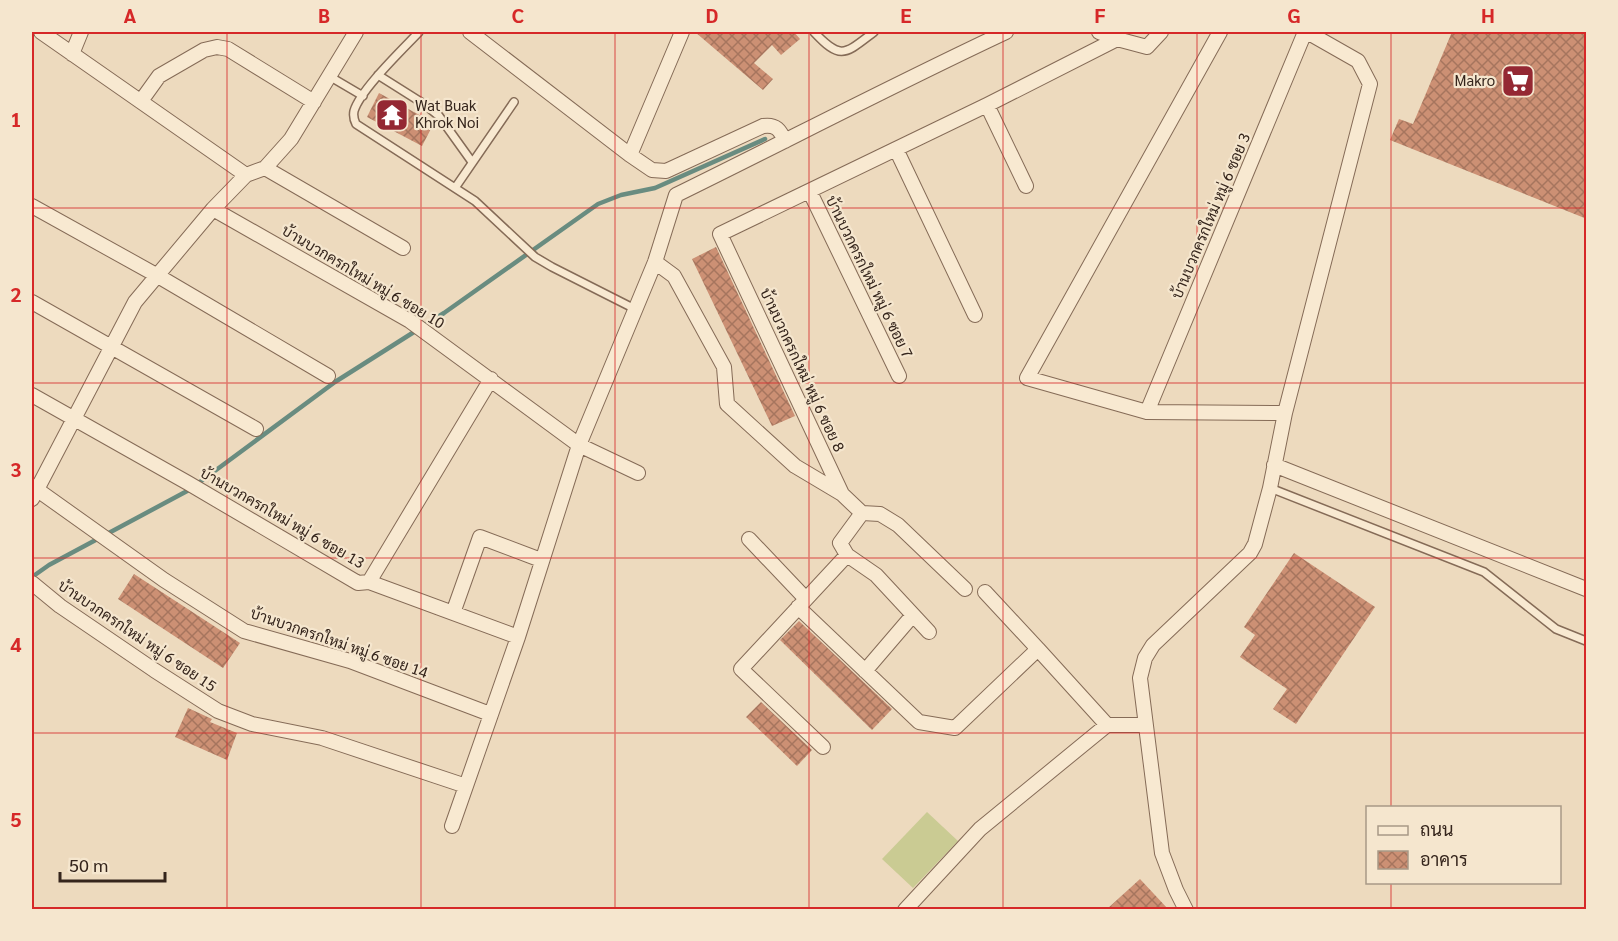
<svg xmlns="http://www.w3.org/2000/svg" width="1618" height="941" viewBox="0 0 1618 941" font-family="Georgia,Sarabun,serif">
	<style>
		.grass { fill: #cacb93 }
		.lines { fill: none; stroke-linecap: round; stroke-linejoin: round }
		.stream { stroke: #698c80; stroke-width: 4.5 }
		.building { fill: url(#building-cross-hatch) }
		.lane-casing { stroke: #856b57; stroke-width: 10 }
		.street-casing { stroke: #856b57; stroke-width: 16 }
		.lane { stroke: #f8e9d1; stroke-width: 7 }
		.street { stroke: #f8e9d1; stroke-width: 14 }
		.grid { fill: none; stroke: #d62828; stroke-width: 1.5; stroke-opacity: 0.55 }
		.labels { text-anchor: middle; stroke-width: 4.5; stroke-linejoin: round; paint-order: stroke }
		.poi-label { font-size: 15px; fill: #35251c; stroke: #f5e6ce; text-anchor: end }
		.street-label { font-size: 15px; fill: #35251c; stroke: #f5e6ce }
		.neatline { fill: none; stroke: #d62828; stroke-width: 2 }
		.grid-label { font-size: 20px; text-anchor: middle; font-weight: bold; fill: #d62828 }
	</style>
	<defs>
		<pattern id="building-cross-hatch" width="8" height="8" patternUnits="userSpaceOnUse" patternTransform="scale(1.5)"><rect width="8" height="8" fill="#cc9074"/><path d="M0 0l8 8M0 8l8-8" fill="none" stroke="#a6755e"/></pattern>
	</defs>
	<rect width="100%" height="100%" fill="#eddabe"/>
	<path class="grass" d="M 927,812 L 958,841 L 913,888 L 882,859 Z"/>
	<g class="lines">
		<path class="stream" d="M 32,577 L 49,565 L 189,490 L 335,382 L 444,313 L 598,204 L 621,195 L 655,188 L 765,139"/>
	</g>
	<path class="building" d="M 695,32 L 794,32 L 800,39 L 781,55 L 772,45 L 754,63 L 773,79 L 763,90 Z
		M 1452,32 L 1587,32 L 1587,219 L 1390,140 L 1399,119 L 1413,124 Z
		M 379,93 L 434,123 L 422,146 L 367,117 Z
		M 716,247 L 795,416 L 772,426 L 692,259 Z
		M 1294,553 L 1375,607 L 1296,724 L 1273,709 L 1287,689 L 1240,657 L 1255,635 L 1244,627 Z
		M 134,574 L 240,643 L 223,668 L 118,599 Z
		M 799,621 L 892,709 L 872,730 L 780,640 Z
		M 761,702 L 812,750 L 797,766 L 746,717 Z
		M 188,708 L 212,719 L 210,722 L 237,733 L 227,760 L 175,737 Z
		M 1140,879 L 1168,909 L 1107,909 Z"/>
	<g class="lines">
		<g class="lane-casing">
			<path id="lane" d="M 419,32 C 403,49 360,90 354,111 C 353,116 354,120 356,124 L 475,201 L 535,257 L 552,267 L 635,309
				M 814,32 C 841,61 845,54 874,32
				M 378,75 L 424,104 L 439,116 L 472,162
				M 329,76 L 363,96
				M 455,188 L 514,102
				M 1270,488 L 1484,572 L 1556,629 L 1586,641"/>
		</g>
		<g class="street-casing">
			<path id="street" d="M 41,32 L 246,175
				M 470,32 L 630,155 L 652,170 L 666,171 L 763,126 C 776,124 780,130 785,141
				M 1099,32 L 1117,39 L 1147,47 L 1161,32
				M 1220,32 L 1027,378 L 1147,412 L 1285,413
				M 72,54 L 81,32
				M 141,101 L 159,76 L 204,50 L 217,47 L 228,49 L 314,102
				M 987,105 L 1026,186
				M 896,149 L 975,315
				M 630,155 L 682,32
				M 265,168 L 403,248
				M 810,192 L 899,376
				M 32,206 L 158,276 L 328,376
				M 213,209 L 410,321 L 579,445 L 638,473
				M 655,262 L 674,276 L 724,367 L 727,404 L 795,466 L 842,494
				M 32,302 L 256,429
				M 32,395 L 188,483 L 358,583 L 369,582 L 518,637
				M 1147,412 L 1305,32
				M 1274,465 L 1586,589
				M 32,486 L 164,580 L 244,631 L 350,661 L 490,714
				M 32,499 L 135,302 L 213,209 L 246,175 L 265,168 L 291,139 L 356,32
				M 862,513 L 842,494 L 720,234 L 987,105 L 1117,39
				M 749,539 L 806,599
				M 847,555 L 876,575 L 929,632
				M 369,582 L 491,379
				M 32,583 L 60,606 L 154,670 L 218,711 L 252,724 L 322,738 L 466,786
				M 985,592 L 1038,649
				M 798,607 L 919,722 L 955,728 L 1038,649 L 1107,725 L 1145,725
				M 453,613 L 480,537 L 541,560
				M 865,671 L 913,615
				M 823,747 L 741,669 L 847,555 L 840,543 L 862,513 L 880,514 L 898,525 L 965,589
				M 452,826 L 518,637 L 579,445 L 655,262 L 676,195 C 786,141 895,84 1006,32
				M 905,910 L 980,829 L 1107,725
				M 1186,910 L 1176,890 L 1162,853 L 1140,678 L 1145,658 L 1153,645 L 1250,553 L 1255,544 L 1270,488 L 1285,413 L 1370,84 L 1358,61 L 1307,32"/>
		</g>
		<use href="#lane" class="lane"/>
		<use href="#street" class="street"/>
	</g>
	<path class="grid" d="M 227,32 L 227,910M 421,32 L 421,910M 615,32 L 615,910M 809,32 L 809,910M 1003,32 L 1003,910M 1197,32 L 1197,910M 1391,32 L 1391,808M 32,208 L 1586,208M 32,383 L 1586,383M 32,558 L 1586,558M 32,733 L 1586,733M 1391,882 L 1391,910"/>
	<defs>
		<g id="supermarket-square" transform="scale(1.725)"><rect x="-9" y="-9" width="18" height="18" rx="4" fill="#942833" stroke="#f5e6ce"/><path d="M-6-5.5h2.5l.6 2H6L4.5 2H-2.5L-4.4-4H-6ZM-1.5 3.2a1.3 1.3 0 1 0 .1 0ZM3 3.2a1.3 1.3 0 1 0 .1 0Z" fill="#fff"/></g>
		<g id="temple-square" transform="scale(1.725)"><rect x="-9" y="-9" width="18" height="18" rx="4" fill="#942833" stroke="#f5e6ce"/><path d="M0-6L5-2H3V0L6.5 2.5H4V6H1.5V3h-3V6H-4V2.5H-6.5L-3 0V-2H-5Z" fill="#fff"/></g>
	</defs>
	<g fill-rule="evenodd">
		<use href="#supermarket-square" x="1518" y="81"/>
		<use href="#temple-square" x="392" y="115"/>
	</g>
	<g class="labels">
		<g class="poi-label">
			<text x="1495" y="86">Makro</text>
			<text x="415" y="111" text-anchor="start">Wat Buak<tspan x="415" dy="17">Khrok Noi</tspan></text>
		</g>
		<g class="street-label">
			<text transform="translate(1211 216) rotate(-67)" y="5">บ้านบวกครกใหม่ หมู่ 6 ซอย 3</text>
			<text transform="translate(363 277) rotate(31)" y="5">บ้านบวกครกใหม่ หมู่ 6 ซอย 10</text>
			<text transform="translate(869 277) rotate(64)" y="5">บ้านบวกครกใหม่ หมู่ 6 ซอย 7</text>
			<text transform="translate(802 370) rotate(65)" y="5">บ้านบวกครกใหม่ หมู่ 6 ซอย 8</text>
			<text transform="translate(282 518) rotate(30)" y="5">บ้านบวกครกใหม่ หมู่ 6 ซอย 13</text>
			<text transform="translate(137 636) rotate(34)" y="5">บ้านบวกครกใหม่ หมู่ 6 ซอย 15</text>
			<text transform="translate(339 643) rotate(19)" y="5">บ้านบวกครกใหม่ หมู่ 6 ซอย 14</text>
		</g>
	</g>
	<rect width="1618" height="941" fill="none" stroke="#f5e6ce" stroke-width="66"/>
	<rect x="1366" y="806" width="195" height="78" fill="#f5e6ce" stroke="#a89987" stroke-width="1.5"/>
	<rect x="1378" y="826" width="30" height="9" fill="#f8e9d1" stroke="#a89987" stroke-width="1.5"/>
	<text x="1420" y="836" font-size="18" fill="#35251c">ถนน</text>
	<rect x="1378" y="851" width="30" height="18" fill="url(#building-cross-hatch)" stroke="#a89987" stroke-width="1.5"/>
	<text x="1420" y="866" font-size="18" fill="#35251c">อาคาร</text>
	<path d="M60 872v9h105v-9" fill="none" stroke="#35251c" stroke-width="3"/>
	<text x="69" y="872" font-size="18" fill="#35251c" stroke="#f5e6ce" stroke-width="4.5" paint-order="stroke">50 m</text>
	<rect x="33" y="33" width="1552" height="875" class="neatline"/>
	<g class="grid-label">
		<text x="130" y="23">A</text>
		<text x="324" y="23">B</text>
		<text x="518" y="23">C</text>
		<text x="712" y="23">D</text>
		<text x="906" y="23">E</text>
		<text x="1100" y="23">F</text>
		<text x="1294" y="23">G</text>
		<text x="1488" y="23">H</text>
		<text x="16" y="127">1</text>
		<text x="16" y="302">2</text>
		<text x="16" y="477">3</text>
		<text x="16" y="652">4</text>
		<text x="16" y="827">5</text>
	</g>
</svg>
